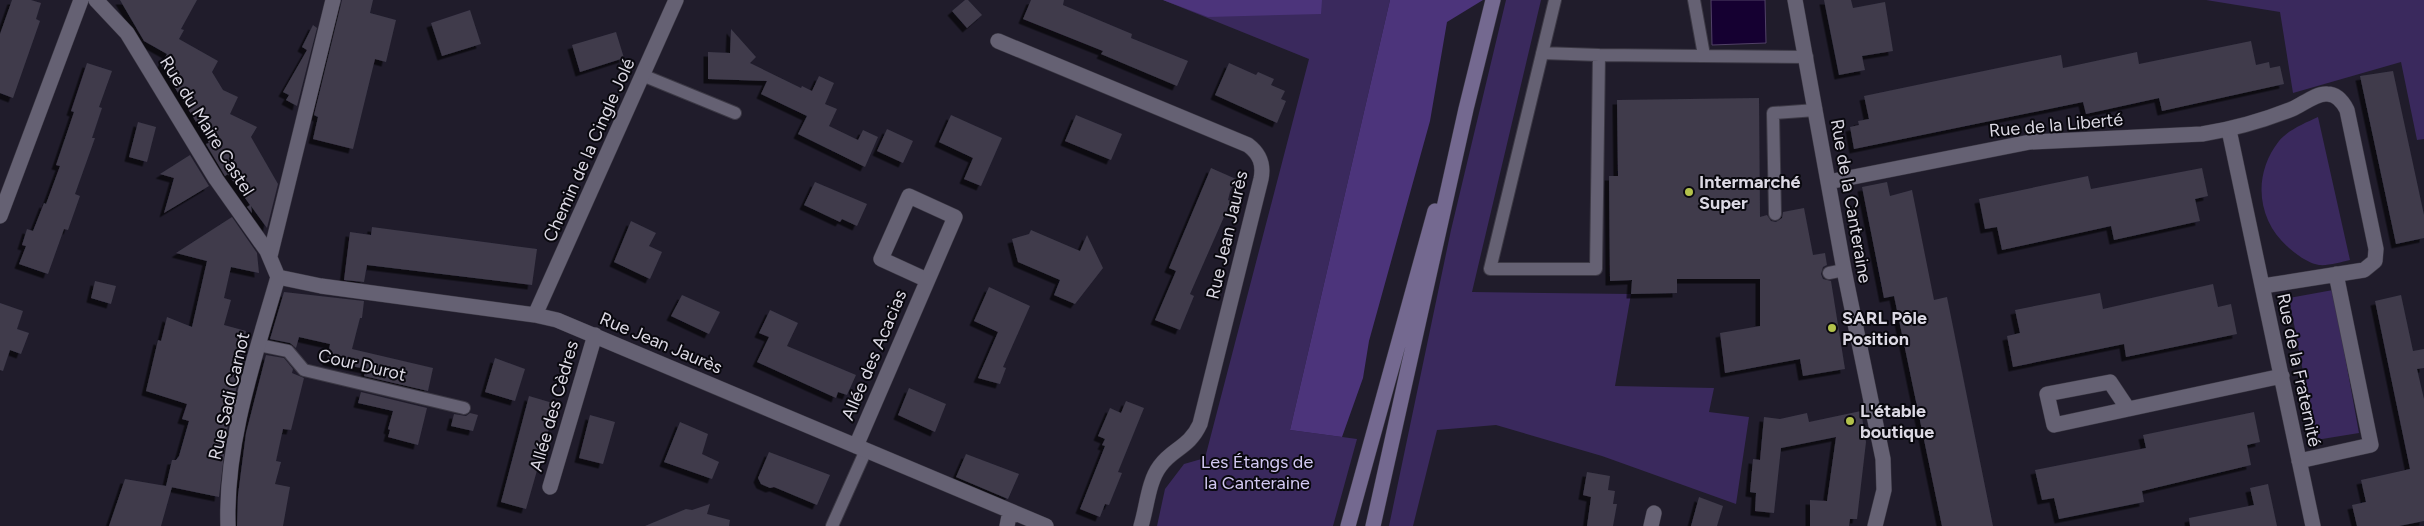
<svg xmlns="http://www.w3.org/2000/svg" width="2424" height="526" viewBox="0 0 2424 526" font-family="Figtree,sans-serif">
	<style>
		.green { fill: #3a295d }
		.forest { fill: #4c347b }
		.water { fill: #150031; stroke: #514167 }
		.building { fill: #3f3b4b; filter: url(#shadow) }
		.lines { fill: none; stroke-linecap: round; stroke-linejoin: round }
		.service-casing { stroke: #3c3945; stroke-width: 14 }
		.minor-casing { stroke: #3c3945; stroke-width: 16 }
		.secondary-casing { stroke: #3c3945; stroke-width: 16 }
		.service { stroke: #656173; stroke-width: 12 }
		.minor { stroke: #656173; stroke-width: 15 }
		.secondary { stroke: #746990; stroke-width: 15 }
		.poi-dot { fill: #b3c24b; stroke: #09080e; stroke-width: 2 }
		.labels { text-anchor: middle; stroke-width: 4; stroke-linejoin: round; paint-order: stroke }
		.street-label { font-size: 18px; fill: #dcd9e4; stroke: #09080e }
		.poi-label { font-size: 18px; font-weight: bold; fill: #dcd9e4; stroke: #09080e; text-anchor: start }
		.park-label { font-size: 18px; fill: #d3c9f3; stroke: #09080e }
	</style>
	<defs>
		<filter id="shadow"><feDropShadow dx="-4.5" dy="4.5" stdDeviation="0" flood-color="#0009"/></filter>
	</defs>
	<rect width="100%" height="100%" fill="#201c2b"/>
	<path class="green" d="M 1163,0 L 1390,0 L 1290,430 L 1357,439 L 1333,526 L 1157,526 L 1165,489 L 1184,464 L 1205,458 L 1309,59 Z
		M 1506,0 L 1541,0 L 1472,292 L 1631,294 L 1615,386 L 1714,388 L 1709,412 L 1749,417 L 1736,504 L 1602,456 L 1496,425 L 1437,430 L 1413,526 L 1389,526 L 1451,230 Z
		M 2206,0 L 2424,0 L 2424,139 L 2417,140 L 2401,62 L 2293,93 L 2280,12 Z
		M 2318,117 L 2350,260 C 2341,262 2328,266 2319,265 C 2308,263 2297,255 2289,248 C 2257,221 2252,175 2279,141 C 2288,130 2305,123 2318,117 Z
		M 2333,290 L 2359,433 L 2316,440 L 2289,298 Z"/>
	<path class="forest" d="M 1163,0 L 1322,0 L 1321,14 L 1208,17 Z
		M 1390,0 L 1483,0 L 1447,22 L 1430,121 L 1369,341 L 1363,378 L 1342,437 L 1290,430 Z"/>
	<path class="water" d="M 1711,0 L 1765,0 L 1766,43 L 1712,45 Z"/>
	<path class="building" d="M 12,0 L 31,0 L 41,3 L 36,19 L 40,21 L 13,98 L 0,93 L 0,34 Z
		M 120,0 L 197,0 L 181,29 L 184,30 L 179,39 L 218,61 L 212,72 L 223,90 L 238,97 L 230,114 L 257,127 L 251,137 L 278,184 L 267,228 L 251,206 L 252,213 L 247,207 L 250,205 L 228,174 L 225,176 L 206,144 L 209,143 L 161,65 L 167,54 L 144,41 Z
		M 342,0 L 373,0 L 370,13 L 396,20 L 386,62 L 375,59 L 353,149 L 313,139 L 318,117 L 314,115 Z
		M 965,0 L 968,0 L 982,15 L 967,28 L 952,11 Z
		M 1031,0 L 1064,0 L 1063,5 L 1132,34 L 1131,38 L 1188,61 L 1177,86 L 1101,54 L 1103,51 L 1023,19 Z
		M 1824,0 L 1851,0 L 1853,8 L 1885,2 L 1893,51 L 1862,56 L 1865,70 L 1839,75 Z
		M 470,10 L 481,44 L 442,56 L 431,23 Z
		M 313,25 L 317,28 L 297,106 L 286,100 L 289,95 L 283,92 L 307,50 L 302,47 Z
		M 731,29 L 756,57 L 750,63 L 801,88 L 802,86 L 812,91 L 819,76 L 834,83 L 825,104 L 837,109 L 829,126 L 858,140 L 863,130 L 878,137 L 865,167 L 798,134 L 807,116 L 761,94 L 767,81 L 708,79 L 708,52 L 730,53 Z
		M 616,32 L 624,58 L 580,72 L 572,45 Z
		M 2251,41 L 2256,65 L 2269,62 L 2270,68 L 2280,66 L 2284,84 L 2162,111 L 2159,98 L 2086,114 L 2083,102 L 1854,149 L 1850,127 L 1859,125 L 1858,121 L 1869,119 L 1864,96 L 2061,55 L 2063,68 L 2137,52 L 2139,64 Z
		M 87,63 L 112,71 L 99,107 L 102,108 L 92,138 L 95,138 L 75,194 L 80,196 L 68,230 L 64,229 L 48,274 L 19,264 L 26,246 L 22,245 L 27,229 L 33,231 L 44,203 L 46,204 L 60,166 L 56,165 L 74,112 L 71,111 Z
		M 1229,63 L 1256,75 L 1258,72 L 1274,79 L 1271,85 L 1285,91 L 1281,99 L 1286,101 L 1277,123 L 1215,95 Z
		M 2393,71 L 2424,215 L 2424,238 L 2396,244 L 2360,76 Z
		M 1759,98 L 1760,217 L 1767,215 L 1771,221 L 1776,222 L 1782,218 L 1783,212 L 1804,208 L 1813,255 L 1825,253 L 1827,265 L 1823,267 L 1821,274 L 1823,279 L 1831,281 L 1845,369 L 1803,376 L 1800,359 L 1725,373 L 1720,333 L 1760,326 L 1760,279 L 1677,279 L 1677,293 L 1631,294 L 1632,280 L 1610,281 L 1609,176 L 1618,176 L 1617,100 Z
		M 951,115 L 1002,138 L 981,186 L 964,179 L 973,158 L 939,142 Z
		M 1076,115 L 1122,134 L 1111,160 L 1065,141 Z
		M 138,122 L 156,127 L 147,162 L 129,157 Z
		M 887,129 L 913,141 L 903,163 L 877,151 Z
		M 190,155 L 209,186 L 164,213 L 174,178 L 160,174 Z
		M 1211,168 L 1236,179 L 1230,192 L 1228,200 L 1231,201 L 1190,294 L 1194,296 L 1180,330 L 1155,320 L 1176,271 L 1169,268 Z
		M 2202,168 L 2208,196 L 2195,199 L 2200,221 L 2114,240 L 2111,226 L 2002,250 L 1997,227 L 1985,229 L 1979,199 L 2088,176 L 2091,189 Z
		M 815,182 L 867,204 L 857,226 L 842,219 L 840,222 L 804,205 Z
		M 1887,182 L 1890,196 L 1912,190 L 1934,300 L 1947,297 L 1993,526 L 1942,526 L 1894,296 L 1884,298 L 1862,187 Z
		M 232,217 L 257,253 L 259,273 L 231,267 L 224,298 L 231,300 L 224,325 L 246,331 L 238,381 L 227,430 L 219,497 L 166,486 L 172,460 L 176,460 L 179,456 L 189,421 L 182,419 L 187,404 L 146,391 L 158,340 L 161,341 L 167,317 L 192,327 L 207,261 L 176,253 Z
		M 631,221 L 656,233 L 649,246 L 662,252 L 650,279 L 614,262 Z
		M 372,227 L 537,249 L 532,285 L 367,265 L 364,282 L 344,280 L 350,232 L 371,235 Z
		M 1031,230 L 1080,251 L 1087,235 L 1103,268 L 1075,304 L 1054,295 L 1060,280 L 1018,262 L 1012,239 L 1029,234 Z
		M 95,281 L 116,286 L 111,304 L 91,298 Z
		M 2213,284 L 2218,307 L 2231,304 L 2237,334 L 2126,357 L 2124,344 L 2013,367 L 2007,336 L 2020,333 L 2015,310 L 2100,293 L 2103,309 Z
		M 989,287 L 1030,306 L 1003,367 L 1006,368 L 1000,384 L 978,378 L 998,332 L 974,321 Z
		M 284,292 L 364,301 L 362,318 L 360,318 L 352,349 L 433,368 L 428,391 L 364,376 L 366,369 L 327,361 L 330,344 L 299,337 L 296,348 L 290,343 L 270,339 Z
		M 682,295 L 720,312 L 709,334 L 671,316 Z
		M 2401,295 L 2413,351 L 2424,349 L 2424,368 L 2417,369 L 2424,399 L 2424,521 L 2399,526 L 2357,526 L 2352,505 L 2366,502 L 2361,480 L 2410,469 L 2375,301 Z
		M 0,303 L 23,311 L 17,329 L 29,333 L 21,354 L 10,350 L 3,371 L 0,370 Z
		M 770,310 L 798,323 L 787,346 L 856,375 L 847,395 L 838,392 L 836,398 L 757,362 L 769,337 L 759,333 Z
		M 266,355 L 284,358 L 293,369 L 292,373 L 304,378 L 291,430 L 283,429 L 276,461 L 281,462 L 275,484 L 290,487 L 283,526 L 237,526 L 238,495 L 246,433 Z
		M 495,358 L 525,369 L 515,401 L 485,392 Z
		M 909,388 L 946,404 L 935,432 L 898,415 Z
		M 361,392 L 427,408 L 418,445 L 388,437 L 390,430 L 388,429 L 393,411 L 358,403 Z
		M 529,396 L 556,404 L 526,509 L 501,502 Z
		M 1126,401 L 1144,408 L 1118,472 L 1122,473 L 1109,505 L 1105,504 L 1100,517 L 1080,509 L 1105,446 L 1102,445 L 1105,439 L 1098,436 L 1110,408 L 1121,413 Z
		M 1861,411 L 1866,442 L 1857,519 L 1850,519 L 1849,526 L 1810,526 L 1810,500 L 1827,501 L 1836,437 L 1781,448 L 1774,513 L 1755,511 L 1756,493 L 1750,492 L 1753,459 L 1760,460 L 1764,417 L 1780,419 L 1807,413 L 1809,422 Z
		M 2254,412 L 2260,442 L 2247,445 L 2251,465 L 2142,491 L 2144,502 L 2059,519 L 2054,498 L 2042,500 L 2035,470 L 2146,448 L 2143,435 Z
		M 470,413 L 478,415 L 473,431 L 451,426 L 454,414 L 466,416 Z
		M 590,415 L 615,422 L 603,464 L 579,458 Z
		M 680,422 L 708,434 L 702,454 L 719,462 L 712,479 L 664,462 Z
		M 769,452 L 830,475 L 817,505 L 774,487 L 770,488 L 761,484 L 758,478 Z
		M 966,454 L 1019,474 L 1008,499 L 956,477 Z
		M 1587,472 L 1610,476 L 1608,490 L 1615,491 L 1613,504 L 1617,504 L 1613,526 L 1587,526 L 1591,497 L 1583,495 Z
		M 125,479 L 172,487 L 161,526 L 109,526 Z
		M 2268,484 L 2277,526 L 2190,526 L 2189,518 L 2254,505 L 2250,488 Z
		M 1699,497 L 1723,506 L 1717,526 L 1691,526 Z
		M 710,504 L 707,514 L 730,520 L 729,526 L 645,526 L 686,509 L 692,510 Z"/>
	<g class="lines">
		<g class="service-casing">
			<path id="service" d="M 1694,0 L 1704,55
				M 1542,53 L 1599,55 L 1596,269 L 1490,269 L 1555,0
				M 1599,55 L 1807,57
				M 642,75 L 735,113
				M 1775,214 L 1773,113 L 1816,110
				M 1829,273 L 1844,270
				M 259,345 L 288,351 L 304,370 L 464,408
				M 832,526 L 866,450"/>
		</g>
		<g class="minor-casing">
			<path id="minor" d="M 96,0 L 127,33 L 216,179 L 267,251 L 278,277 C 255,357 225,442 228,526
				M 1795,0 L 1844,270 L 1883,459 L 1884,490 L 1875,526
				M 998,41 L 1248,145 C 1260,154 1264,164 1261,179 L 1200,424 C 1189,448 1173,448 1160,466 C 1148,482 1147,507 1141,526
				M 2229,130 L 2313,526
				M 1828,182 L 2030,142 L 2202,134 C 2233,129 2262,121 2292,109 C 2302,105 2316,93 2327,94 C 2337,94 2343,102 2347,110 L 2376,249 L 2375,261 L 2364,270 L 2263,286
				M 0,216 L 81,0
				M 270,256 L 333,0
				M 278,277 L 321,286 L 535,315 L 557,320 L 1046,526
				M 535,315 L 676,0
				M 2128,409 L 2110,382 L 2047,394 L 2054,425 C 2130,408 2206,393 2282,376
				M 856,446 L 955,217 L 909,196 L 881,259 L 927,280
				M 2299,461 L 2371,445 L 2336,274
				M 550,487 L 595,335
				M 1007,526 L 1010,511
				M 1651,526 L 1654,513"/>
		</g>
		<g class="secondary-casing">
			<path id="secondary" d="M 1348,526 L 1435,211
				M 1373,526 L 1466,109 L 1493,0"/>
		</g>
		<use href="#service" class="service"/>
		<use href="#minor" class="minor"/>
		<use href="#secondary" class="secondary"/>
	</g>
	<g class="poi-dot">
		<circle cx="1689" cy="192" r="5"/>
		<circle cx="1832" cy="328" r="5"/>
		<circle cx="1850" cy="421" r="5"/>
	</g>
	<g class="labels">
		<g class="street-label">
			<text transform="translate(2056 125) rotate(-5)" y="6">Rue de la Liberté</text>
			<text transform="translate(207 126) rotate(58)" y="6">Rue du Maire Castel</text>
			<text transform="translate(589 150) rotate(-66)" y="6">Chemin de la Cingle Jolé</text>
			<text transform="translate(1851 201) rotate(80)" y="6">Rue de la Canteraine</text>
			<text transform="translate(1227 235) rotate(-77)" y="6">Rue Jean Jaurès</text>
			<text transform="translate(661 343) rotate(23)" y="6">Rue Jean Jaurès</text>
			<text transform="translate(874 355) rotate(-67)" y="6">Allée des Acacias</text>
			<text transform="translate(362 365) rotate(13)" y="6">Cour Durot</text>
			<text transform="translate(2299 370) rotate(78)" y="6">Rue de la Fraternité</text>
			<text transform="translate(229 396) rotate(-77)" y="6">Rue Sadi Carnot</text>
			<text transform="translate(554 406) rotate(-74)" y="6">Allée des Cèdres</text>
		</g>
		<g class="poi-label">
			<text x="1699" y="188">Intermarché<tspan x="1699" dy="21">Super</tspan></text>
			<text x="1842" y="324">SARL Pôle<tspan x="1842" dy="21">Position</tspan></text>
			<text x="1860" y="417">L'étable<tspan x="1860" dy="21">boutique</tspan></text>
		</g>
		<g class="park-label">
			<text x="1257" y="468">Les Étangs de<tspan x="1257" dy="21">la Canteraine</tspan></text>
		</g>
	</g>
</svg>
